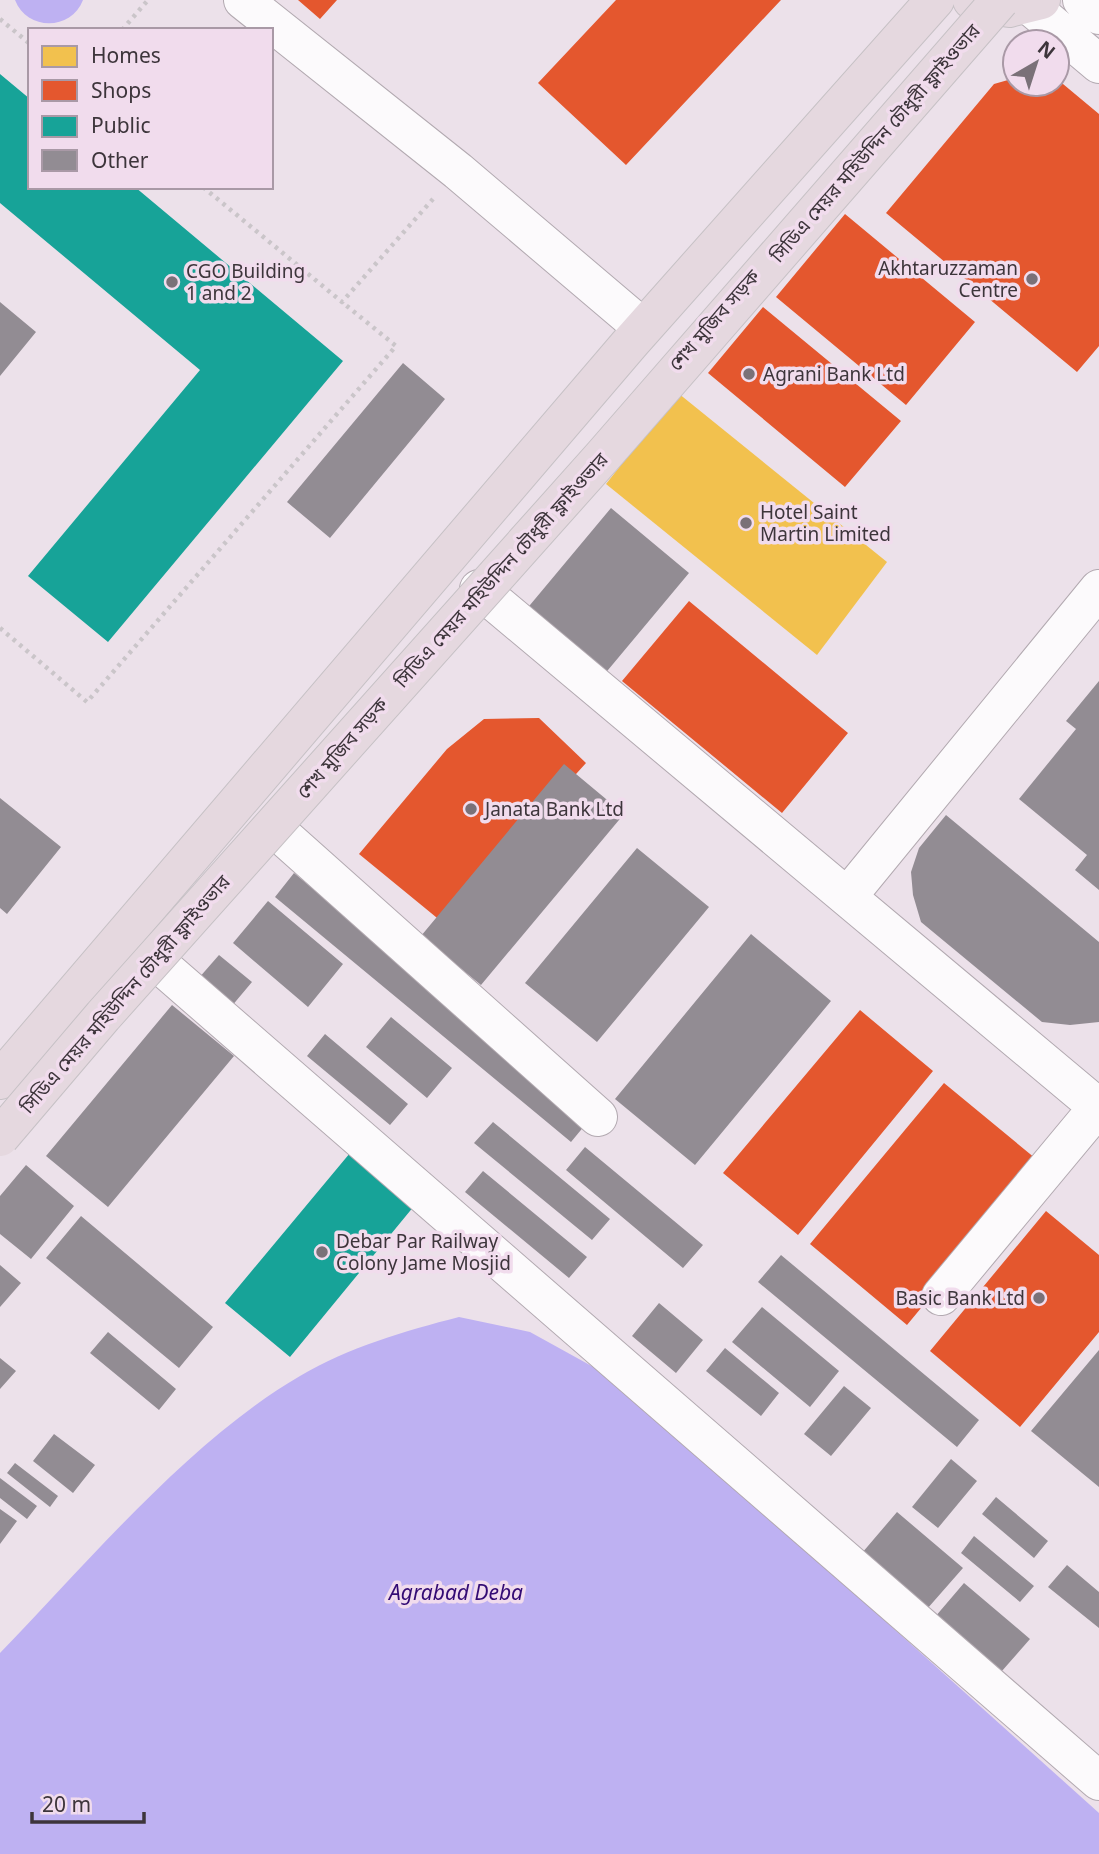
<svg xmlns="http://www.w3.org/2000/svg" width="1099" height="1854" viewBox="0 0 1099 1854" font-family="'Noto Sans','Noto Sans Bengali',sans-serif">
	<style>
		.water { fill: #beb1f2 }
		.homes { fill: #f2c14e }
		.shops { fill: #e4572e }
		.public { fill: #17a398 }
		.building { fill: #928c93 }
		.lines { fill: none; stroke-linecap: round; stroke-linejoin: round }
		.minor-casing { stroke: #b2a9b0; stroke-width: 40 }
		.tertiary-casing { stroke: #b2a9b0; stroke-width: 40 }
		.trunk-casing { stroke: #c6c1c5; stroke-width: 40 }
		.path { stroke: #cac5c9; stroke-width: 4.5; stroke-dasharray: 3.5 5; stroke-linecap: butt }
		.minor { stroke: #fcfafc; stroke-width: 38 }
		.tertiary { stroke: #fcfafc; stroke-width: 38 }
		.trunk { stroke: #e5d8df; stroke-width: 38 }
		.trunk-bridge-casing { stroke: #c6c1c5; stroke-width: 40; stroke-linecap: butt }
		.trunk-bridge { stroke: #e5d8df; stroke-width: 38 }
		.poi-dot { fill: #7a7178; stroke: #f1dced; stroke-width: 2.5 }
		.labels { text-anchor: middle; stroke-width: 7; stroke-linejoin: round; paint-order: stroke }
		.street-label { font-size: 19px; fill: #3d353b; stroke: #f1dced }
		.poi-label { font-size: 19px; fill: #3d353b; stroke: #f1dced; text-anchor: start }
		.water-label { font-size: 21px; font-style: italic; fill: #330b74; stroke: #f1dced }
	</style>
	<rect width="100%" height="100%" fill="#ece1ea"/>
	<path class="water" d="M 15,0 L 83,0 C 71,31 27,31 15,0 Z
		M 459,1317 L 530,1332 L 597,1369 L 736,1487 L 1099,1813 L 1099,1854 L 0,1854 L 0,1653 C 88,1562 191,1439 300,1376 C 349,1347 405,1331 459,1317 Z"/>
	<path class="homes" d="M 678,393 L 887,562 L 817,655 L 606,484 Z"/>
	<path class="shops" d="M 298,0 L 337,0 L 320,19 Z
		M 616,0 L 781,0 L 626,165 L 538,83 Z
		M 1015,78 L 1015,84 L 1057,84 L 1057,79 L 1099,114 L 1099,346 L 1077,372 L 886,213 L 994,84 Z
		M 845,214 L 975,322 L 906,405 L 776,297 Z
		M 763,307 L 901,421 L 845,487 L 708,373 Z
		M 689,601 L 848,733 L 782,813 L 622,681 Z
		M 539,718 L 586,763 L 442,922 L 359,854 L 447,749 L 484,719 Z
		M 860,1010 L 933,1071 L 798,1235 L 723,1173 Z
		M 944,1083 L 1041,1163 L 907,1325 L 810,1244 Z
		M 1046,1211 L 1099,1255 L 1099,1332 L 1020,1427 L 930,1351 Z"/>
	<path class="public" d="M 0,74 L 30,99 L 30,187 L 135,187 L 343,361 L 108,642 L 28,576 L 200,370 L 0,203 Z
		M 355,1147 L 419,1200 L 290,1357 L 225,1303 Z"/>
	<path class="building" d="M 0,302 L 36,332 L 0,376 Z
		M 403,363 L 445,399 L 330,538 L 287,502 Z
		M 611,508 L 689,573 L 603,676 L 525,611 Z
		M 1099,681 L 1099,890 L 1075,870 L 1087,855 L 1019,799 L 1076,729 L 1066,721 Z
		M 564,764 L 624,814 L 481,985 L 421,936 Z
		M 0,798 L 61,847 L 7,914 L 0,908 Z
		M 946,815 L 1099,942 L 1099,1022 L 1070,1025 L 1042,1022 L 921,922 L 913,895 L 911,872 L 919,848 Z
		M 637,848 L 709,907 L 597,1042 L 525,983 Z
		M 294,873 L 590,1119 L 571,1142 L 275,897 Z
		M 268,901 L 343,964 L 308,1007 L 233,943 Z
		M 751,934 L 831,1001 L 695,1165 L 615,1099 Z
		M 219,955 L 252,982 L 231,1007 L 198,979 Z
		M 172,1005 L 234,1056 L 108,1207 L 46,1156 Z
		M 391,1017 L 452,1068 L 427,1098 L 366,1047 Z
		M 325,1034 L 408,1104 L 390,1125 L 307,1056 Z
		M 493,1122 L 610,1219 L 592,1240 L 474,1143 Z
		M 585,1147 L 703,1245 L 683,1268 L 566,1170 Z
		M 26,1165 L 74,1206 L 31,1259 L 0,1234 L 0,1196 Z
		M 483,1171 L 587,1257 L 569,1278 L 465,1192 Z
		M 81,1216 L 213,1327 L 179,1368 L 46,1258 Z
		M 781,1255 L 979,1420 L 957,1447 L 758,1282 Z
		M 0,1265 L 21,1283 L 0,1307 Z
		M 659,1303 L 703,1340 L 676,1373 L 632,1336 Z
		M 762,1307 L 839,1371 L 810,1407 L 732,1342 Z
		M 108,1332 L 176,1389 L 159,1410 L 90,1353 Z
		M 725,1348 L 779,1393 L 761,1416 L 706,1371 Z
		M 1099,1350 L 1099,1487 L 1031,1431 Z
		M 0,1358 L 16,1371 L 0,1389 Z
		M 844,1386 L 871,1408 L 831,1456 L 804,1434 Z
		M 54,1434 L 95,1465 L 73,1493 L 33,1461 Z
		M 951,1459 L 977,1481 L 938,1528 L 912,1507 Z
		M 15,1463 L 58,1496 L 50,1507 L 7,1473 Z
		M 0,1478 L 37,1506 L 27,1519 L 0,1498 Z
		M 996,1497 L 1048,1541 L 1034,1558 L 982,1514 Z
		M 0,1509 L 17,1521 L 0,1544 Z
		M 897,1512 L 963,1568 L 927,1609 L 862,1553 Z
		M 974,1536 L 1034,1586 L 1020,1602 L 961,1553 Z
		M 1067,1565 L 1099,1592 L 1099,1628 L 1048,1587 Z
		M 964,1583 L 1030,1639 L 994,1680 L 929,1624 Z"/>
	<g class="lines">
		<g class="minor-casing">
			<path id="minor" d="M 243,0 L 458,171 L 630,317
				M 479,589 L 1099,1108
				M 274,828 L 598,1117
				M 847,897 L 1099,589
				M 158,963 L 1099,1781
				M 941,1296 L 1099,1106"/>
		</g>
		<g class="tertiary-casing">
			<path id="tertiary" d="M 1082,0 L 1099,15
				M 1029,5 L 1099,64"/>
		</g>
		<g class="trunk-casing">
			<path id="trunk" d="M 972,0 L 1009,8 L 1041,0
				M 0,1080 L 631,342 L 935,0"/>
		</g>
		<path class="path" d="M 0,19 L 30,44
			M 122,30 L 148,0
			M 203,187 L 342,302 L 433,199
			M 0,628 L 87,702 L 396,346 L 342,302"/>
		<use href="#minor" class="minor"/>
		<use href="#tertiary" class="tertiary"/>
		<use href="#trunk" class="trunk"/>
		<g class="trunk-bridge-casing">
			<path id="trunk-bridge" d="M 0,1137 L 103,1016 L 603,456 L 1000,0"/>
		</g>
		<use href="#trunk-bridge" class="trunk-bridge"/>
	</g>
	<g class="poi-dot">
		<circle cx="1032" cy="279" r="7"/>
		<circle cx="172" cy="282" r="7"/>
		<circle cx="749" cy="374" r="7"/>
		<circle cx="746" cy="523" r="7"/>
		<circle cx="471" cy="809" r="7"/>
		<circle cx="322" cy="1252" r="7"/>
		<circle cx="1039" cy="1298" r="7"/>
	</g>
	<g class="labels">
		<g class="street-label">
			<text transform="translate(875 143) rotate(-49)" y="7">সিডিএ মেয়র মহিউদ্দিন চৌধুরী ফ্লাইওভার</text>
			<text transform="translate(714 320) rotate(-49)" y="7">শেখ মুজিব সড়ক</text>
			<text transform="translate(501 570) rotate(-48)" y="7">সিডিএ মেয়র মহিউদ্দিন চৌধুরী ফ্লাইওভার</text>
			<text transform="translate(342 748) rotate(-49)" y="7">শেখ মুজিব সড়ক</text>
			<text transform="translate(125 994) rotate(-49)" y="7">সিডিএ মেয়র মহিউদ্দিন চৌধুরী ফ্লাইওভার</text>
		</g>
		<g class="poi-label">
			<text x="1018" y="275" text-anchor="end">Akhtaruzzaman<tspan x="1018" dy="22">Centre</tspan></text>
			<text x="186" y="278">CGO Building<tspan x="186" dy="22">1 and 2</tspan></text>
			<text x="763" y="381">Agrani Bank Ltd</text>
			<text x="760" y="519">Hotel Saint<tspan x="760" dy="22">Martin Limited</tspan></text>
			<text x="485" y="816">Janata Bank Ltd</text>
			<text x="336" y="1248">Debar Par Railway<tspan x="336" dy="22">Colony Jame Mosjid</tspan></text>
			<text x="1025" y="1305" text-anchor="end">Basic Bank Ltd</text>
		</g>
		<g class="water-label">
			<text x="456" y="1600">Agrabad Deba</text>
		</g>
	</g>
	<rect x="28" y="28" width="245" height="161" fill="#f1dced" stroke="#a999a6" stroke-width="2"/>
	<rect x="42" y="46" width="35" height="21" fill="#f2c14e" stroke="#a999a6" stroke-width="2"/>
	<text x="91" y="63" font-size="21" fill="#3d353b">Homes</text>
	<rect x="42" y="80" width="35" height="21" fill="#e4572e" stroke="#a999a6" stroke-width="2"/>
	<text x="91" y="98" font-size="21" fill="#3d353b">Shops</text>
	<rect x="42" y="116" width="35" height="21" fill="#17a398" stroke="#a999a6" stroke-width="2"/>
	<text x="91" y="133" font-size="21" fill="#3d353b">Public</text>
	<rect x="42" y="150" width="35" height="21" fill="#928c93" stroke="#a999a6" stroke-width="2"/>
	<text x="91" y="168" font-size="21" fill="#3d353b">Other</text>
	<g transform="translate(1036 63) rotate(39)"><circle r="33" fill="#f1dced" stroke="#a999a6" stroke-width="2"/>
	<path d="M0-5L12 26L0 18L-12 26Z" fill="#7a7178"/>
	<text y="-10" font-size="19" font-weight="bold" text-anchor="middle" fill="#3d353b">N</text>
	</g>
	<path d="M32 1812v10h112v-10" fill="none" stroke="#3d353b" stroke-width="3.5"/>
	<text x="42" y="1812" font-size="21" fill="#3d353b" stroke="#f1dced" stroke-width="5" paint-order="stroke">20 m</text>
</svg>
